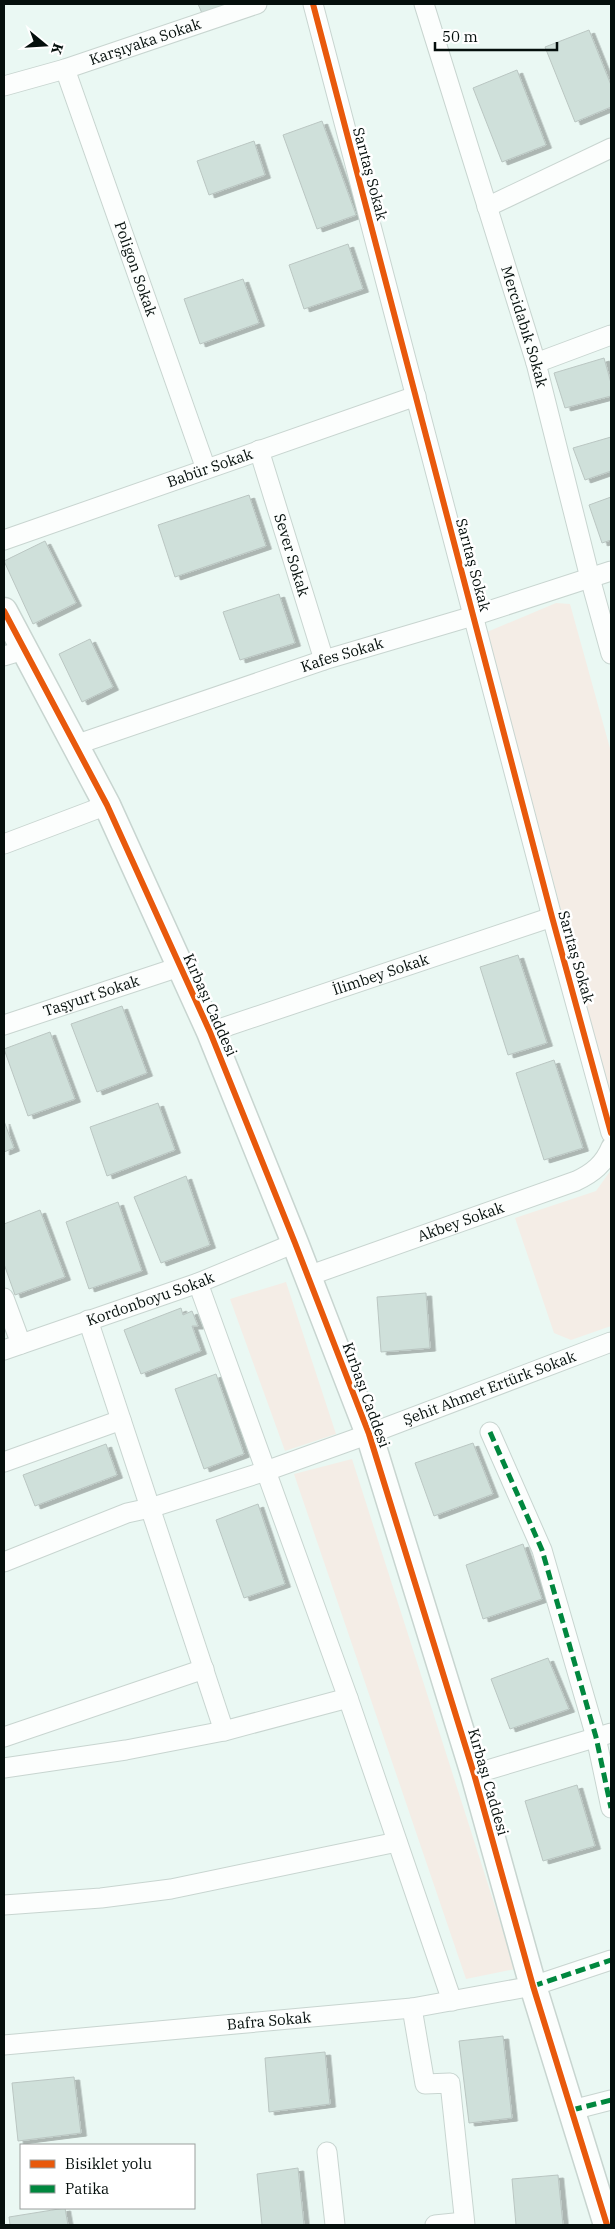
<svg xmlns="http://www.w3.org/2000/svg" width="615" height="2229" viewBox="0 0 615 2229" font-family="'IBM Plex Serif',serif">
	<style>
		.green { fill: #f4ede6 }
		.building { fill: #cfe0da; stroke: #bac6c2; filter: url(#shadow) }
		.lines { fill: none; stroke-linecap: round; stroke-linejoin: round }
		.street-casing { stroke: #c8d5d0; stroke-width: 21 }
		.secondary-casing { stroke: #c8d5d0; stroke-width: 29 }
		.street { stroke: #fcfefd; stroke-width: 19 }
		.secondary { stroke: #fcfefd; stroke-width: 26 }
		.quiet { stroke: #00873e; stroke-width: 5; stroke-dasharray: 10 5; stroke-linecap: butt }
		.cycleway-casing { stroke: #fff; stroke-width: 9 }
		.cycleway { stroke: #e8590c; stroke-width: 6 }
		.labels { text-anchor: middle; stroke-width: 5; stroke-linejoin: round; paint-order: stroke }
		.street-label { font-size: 15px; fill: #050f0c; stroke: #fff }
	</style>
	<defs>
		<filter id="shadow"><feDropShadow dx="5.5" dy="3" stdDeviation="0" flood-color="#0004"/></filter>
	</defs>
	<rect width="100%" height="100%" fill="#eaf8f3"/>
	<path class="green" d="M 556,603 L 570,604 L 611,752 L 611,1098 L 487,632 Z
		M 611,1170 L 611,1326 L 571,1340 L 554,1333 L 515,1218 L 596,1191 Z
		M 286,1282 L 336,1434 L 285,1451 L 230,1299 Z
		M 352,1459 L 515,1969 L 466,1979 L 294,1474 Z"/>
	<path class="building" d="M 198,4 L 240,4 L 204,18 Z
		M 589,30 L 611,85 L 611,107 L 575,122 L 545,47 Z
		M 517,70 L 546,145 L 502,162 L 473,88 Z
		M 322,121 L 356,215 L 317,229 L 283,135 Z
		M 254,141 L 265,175 L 209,195 L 197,161 Z
		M 348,244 L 363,289 L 304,309 L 289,265 Z
		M 243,279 L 259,323 L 200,344 L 184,299 Z
		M 604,358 L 611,383 L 611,396 L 565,408 L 554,373 Z
		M 611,437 L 611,471 L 585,480 L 573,448 Z
		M 249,495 L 266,546 L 175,577 L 158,525 Z
		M 611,497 L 611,540 L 602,543 L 589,505 Z
		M 45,541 L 76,603 L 33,624 L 4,561 Z
		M 279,594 L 295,643 L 240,660 L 223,612 Z
		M 90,639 L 113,687 L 82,702 L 59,654 Z
		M 518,955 L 547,1043 L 508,1055 L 480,967 Z
		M 122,1006 L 147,1073 L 97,1092 L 71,1024 Z
		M 50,1032 L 75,1099 L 28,1116 L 4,1049 Z
		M 554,1060 L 583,1148 L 544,1160 L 516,1073 Z
		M 158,1103 L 175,1150 L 107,1176 L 90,1127 Z
		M 4,1121 L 14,1148 L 4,1152 Z
		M 186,1176 L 210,1245 L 161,1263 L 134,1197 Z
		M 118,1202 L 142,1271 L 89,1289 L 66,1222 Z
		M 40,1210 L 65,1277 L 15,1295 L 4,1264 L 4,1224 Z
		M 426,1293 L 430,1348 L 381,1352 L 377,1297 Z
		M 181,1308 L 183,1315 L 192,1311 L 198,1326 L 192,1326 L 201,1351 L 141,1374 L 124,1330 Z
		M 216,1374 L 244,1454 L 204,1469 L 175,1389 Z
		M 473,1443 L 493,1494 L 434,1516 L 415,1463 Z
		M 106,1444 L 117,1475 L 35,1506 L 23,1475 Z
		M 258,1504 L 285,1584 L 244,1598 L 216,1520 Z
		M 523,1544 L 542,1599 L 483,1619 L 466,1565 Z
		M 548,1658 L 569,1709 L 510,1729 L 491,1679 Z
		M 577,1785 L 595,1846 L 543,1861 L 525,1801 Z
		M 503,2036 L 512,2118 L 469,2123 L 459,2041 Z
		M 325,2052 L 330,2104 L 269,2112 L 265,2058 Z
		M 74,2077 L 81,2133 L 18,2141 L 12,2083 Z
		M 298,2168 L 304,2225 L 262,2225 L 257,2174 Z
		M 558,2175 L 563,2225 L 516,2225 L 512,2179 Z
		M 65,2208 L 68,2225 L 10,2225 L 9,2217 Z"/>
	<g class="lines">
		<g class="street-casing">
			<g id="street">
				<path d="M 313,4 L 552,917 L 611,1133"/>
				<path id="s1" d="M 424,4 L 536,363 L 590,578 L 611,654"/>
				<path id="s2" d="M 65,69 L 206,469"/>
				<path id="s3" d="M 4,86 L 65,69 L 257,4"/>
				<path d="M 487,207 L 611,148"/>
				<path d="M 536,363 L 611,335"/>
				<path id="s4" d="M 259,450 L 324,660"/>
				<path id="s5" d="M 4,540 L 416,396"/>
				<path d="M 4,656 L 24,650"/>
				<path id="s6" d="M 75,745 L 324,660 L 473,616 L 611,571"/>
				<path d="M 4,844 L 107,805"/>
				<path id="s7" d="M 4,1025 L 179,967"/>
				<path id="s8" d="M 210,1032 L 552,917"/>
				<path id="s9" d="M 308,1276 L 576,1181 C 593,1173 604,1164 611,1147"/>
				<path d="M 198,1283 L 348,1698 L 452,2001"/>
				<path d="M 4,1298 L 21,1344"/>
				<path d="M 88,1320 L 224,1731"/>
				<path id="s10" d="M 4,1350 L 198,1283 L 295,1243"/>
				<path d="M 490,1432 L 542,1550 L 596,1737 L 611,1808"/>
				<path d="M 4,1462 L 121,1420"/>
				<path id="s11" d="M 4,1562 L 127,1513 L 150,1508 L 266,1471 L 369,1434 L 611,1342"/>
				<path d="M 4,1737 L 204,1669"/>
				<path d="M 4,1768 L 126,1750 L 224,1731 L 348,1698"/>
				<path d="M 474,1774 L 611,1733"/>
				<path d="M 4,1905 L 101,1898 L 171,1889 L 397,1842"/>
				<path d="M 412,2008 L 425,2084 L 450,2083 L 465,2225"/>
				<path id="s12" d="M 4,2045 L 412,2008 L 533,1986 L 611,1960"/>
				<path d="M 572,2110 L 611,2100"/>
				<path d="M 327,2152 L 335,2225"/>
				<path d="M 435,2225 L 464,2222"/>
			</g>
		</g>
		<g class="secondary-casing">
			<path id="secondary" d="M 4,611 L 107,805 L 210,1032 L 295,1243 L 369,1434 L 474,1774 L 533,1986 L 607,2225"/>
		</g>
		<use href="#street" class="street"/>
		<use href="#secondary" class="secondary"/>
		<path class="quiet" d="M 490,1432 L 542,1550 L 596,1737 L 611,1808
			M 533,1986 L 611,1960
			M 572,2110 L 611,2100"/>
		<g class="cycleway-casing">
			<path id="cycleway" d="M 313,4 L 552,917 L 611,1133
				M 4,611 L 107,805 L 210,1032 L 295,1243 L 369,1434 L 474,1774 L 533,1986 L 607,2225"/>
		</g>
		<use href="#cycleway" class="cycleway"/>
	</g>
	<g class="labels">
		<g class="street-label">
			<text dy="5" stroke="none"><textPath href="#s3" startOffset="148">Karşıyaka Sokak</textPath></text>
			<text transform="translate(370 174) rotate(75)" y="5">Sarıtaş Sokak</text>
			<text dy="5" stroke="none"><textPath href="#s2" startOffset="212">Poligon Sokak</textPath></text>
			<text dy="5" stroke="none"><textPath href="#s1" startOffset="338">Mercidabık Sokak</textPath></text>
			<text dy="5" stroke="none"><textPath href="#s5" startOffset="218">Babür Sokak</textPath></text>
			<text dy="5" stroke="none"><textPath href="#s4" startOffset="110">Sever Sokak</textPath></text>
			<text transform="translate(473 565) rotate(75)" y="5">Sarıtaş Sokak</text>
			<text dy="5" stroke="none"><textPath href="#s6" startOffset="282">Kafes Sokak</textPath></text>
			<text transform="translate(576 957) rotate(74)" y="5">Sarıtaş Sokak</text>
			<text dy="5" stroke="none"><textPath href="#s8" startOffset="180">İlimbey Sokak</textPath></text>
			<text dy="5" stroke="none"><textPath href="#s7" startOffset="92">Taşyurt Sokak</textPath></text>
			<text transform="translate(210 1005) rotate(66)" y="5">Kırbaşı Caddesi</text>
			<text dy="5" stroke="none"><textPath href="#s9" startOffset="162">Akbey Sokak</textPath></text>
			<text dy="5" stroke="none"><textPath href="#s10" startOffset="155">Kordonboyu Sokak</textPath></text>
			<text dy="5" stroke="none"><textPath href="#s11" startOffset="516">Şehit Ahmet Ertürk Sokak</textPath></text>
			<text transform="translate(366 1395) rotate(70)" y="5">Kırbaşı Caddesi</text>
			<text transform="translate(488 1782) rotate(74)" y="5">Kırbaşı Caddesi</text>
			<text dy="5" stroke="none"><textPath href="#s12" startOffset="266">Bafra Sokak</textPath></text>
		</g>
	</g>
	<rect width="615" height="2229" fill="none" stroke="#050f0c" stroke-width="10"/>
	<rect x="20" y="2144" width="175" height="65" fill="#ffffff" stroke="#9b9f9e"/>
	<rect x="30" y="2160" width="25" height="8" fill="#e8590c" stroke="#9b9f9e"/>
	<text x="65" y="2169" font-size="15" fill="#050f0c">Bisiklet yolu</text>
	<rect x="30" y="2185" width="25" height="8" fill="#00873e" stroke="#9b9f9e"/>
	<text x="65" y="2194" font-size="15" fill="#050f0c">Patika</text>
	<g transform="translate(45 45) rotate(108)" stroke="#ffffff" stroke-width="4" paint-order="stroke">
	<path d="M0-4L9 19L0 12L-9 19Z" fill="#050f0c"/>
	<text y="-8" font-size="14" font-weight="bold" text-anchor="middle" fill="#050f0c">K</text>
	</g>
	<path d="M435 42v8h122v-8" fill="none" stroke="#050f0c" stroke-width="2.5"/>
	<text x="442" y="42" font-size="15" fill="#050f0c" stroke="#ffffff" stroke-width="4" paint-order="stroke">50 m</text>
</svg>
